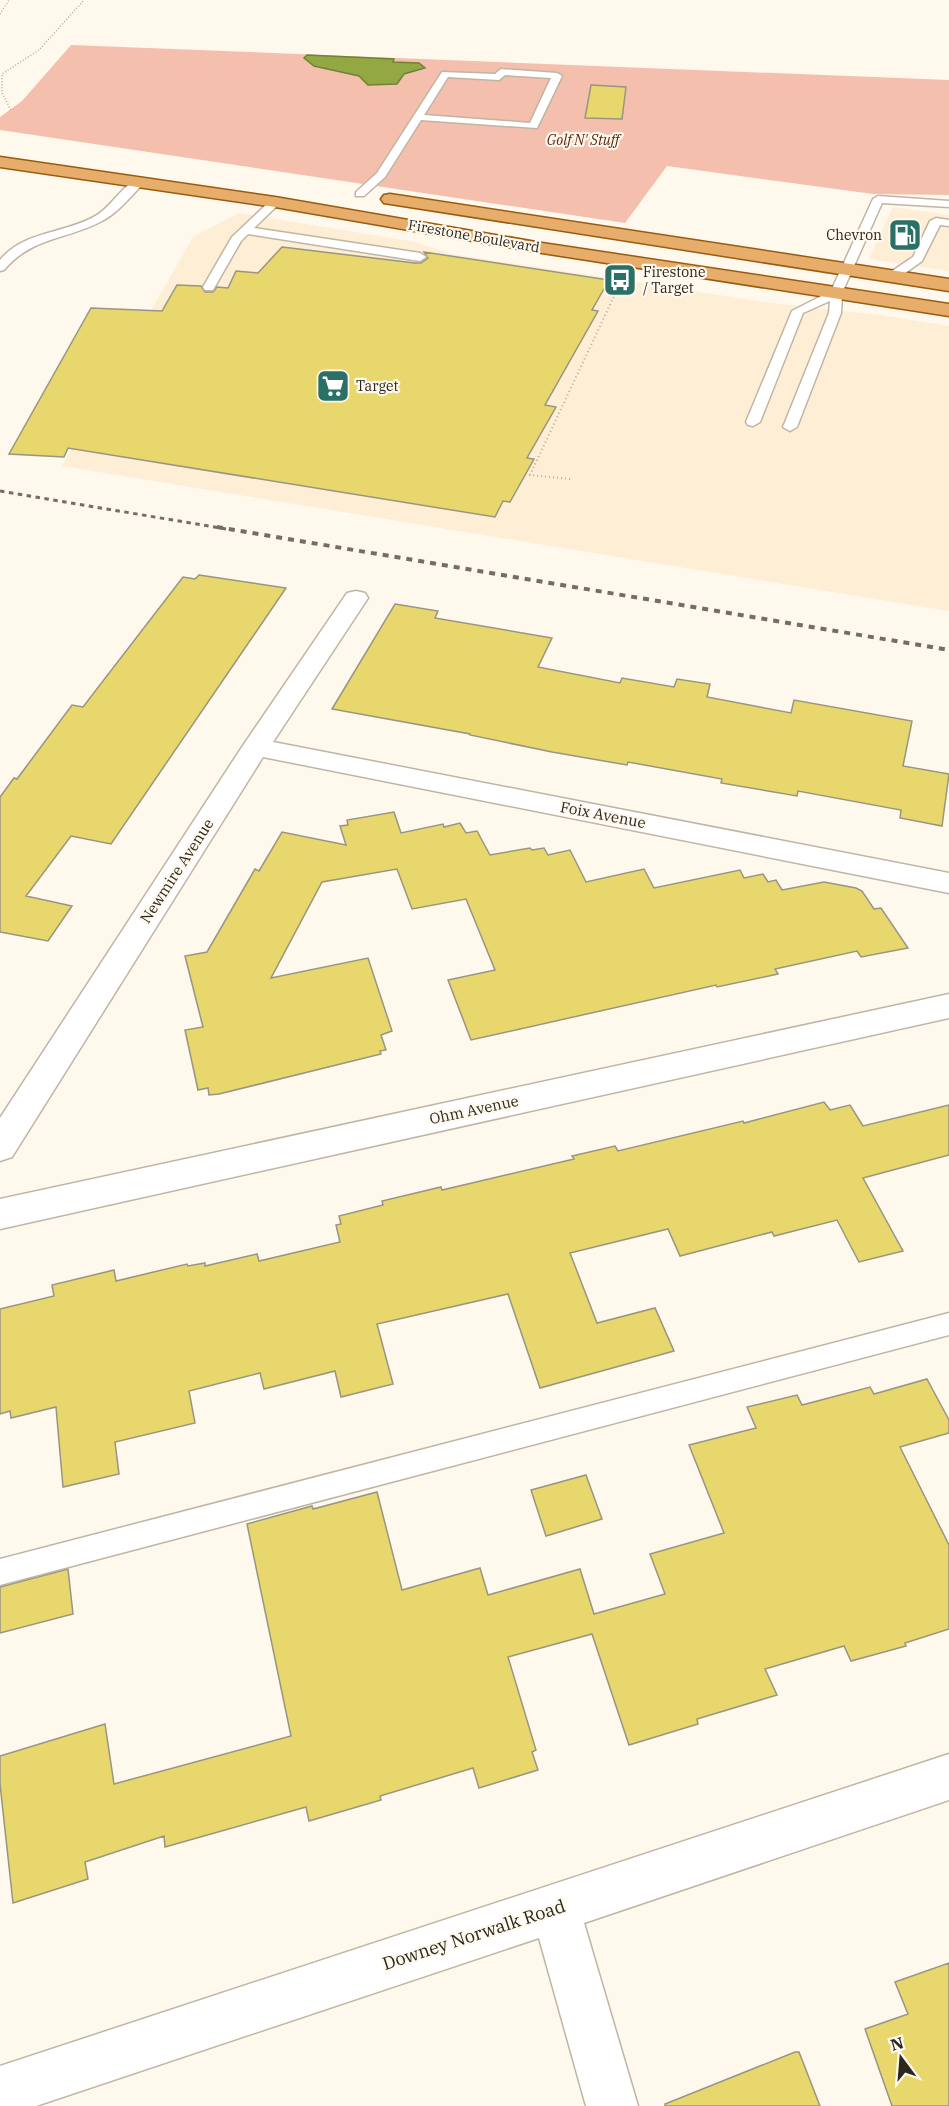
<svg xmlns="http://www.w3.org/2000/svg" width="949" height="2106" viewBox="0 0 949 2106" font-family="'IBM Plex Serif',serif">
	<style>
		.built { fill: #feeed5 }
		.green { fill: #f5bfae }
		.water { fill: #91a843; stroke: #728138; stroke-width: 1.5 }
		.building { fill: #e8d76c; stroke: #989582; stroke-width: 1.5 }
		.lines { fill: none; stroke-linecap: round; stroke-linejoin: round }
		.service-casing { stroke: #c0b5a4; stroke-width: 3 }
		.minor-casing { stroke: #c0b5a4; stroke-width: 3 }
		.primary-casing { stroke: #9a5b10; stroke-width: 3 }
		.path-far1 { stroke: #b2aca2; stroke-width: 1.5; stroke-dasharray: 1 2; stroke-linecap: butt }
		.path { stroke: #b2aca2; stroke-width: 2; stroke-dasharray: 1 3; stroke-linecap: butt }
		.service { fill: #fff; fill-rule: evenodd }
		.minor { fill: #fff; fill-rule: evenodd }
		.primary { fill: #e6ad6b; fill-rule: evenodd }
		.rail-far1 { stroke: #726d65; stroke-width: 3; stroke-dasharray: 4.5 4.5; stroke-linecap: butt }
		.rail { stroke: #726d65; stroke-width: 4; stroke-dasharray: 6 6; stroke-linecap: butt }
		.labels { text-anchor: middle; stroke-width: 4.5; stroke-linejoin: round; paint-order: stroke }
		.far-park-label { font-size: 14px; font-style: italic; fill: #5a1d06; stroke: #fff8ed }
		.far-poi-label { font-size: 14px; fill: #2b2720; stroke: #fff8ed; text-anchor: start }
		.far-street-label { font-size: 14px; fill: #2b2720; stroke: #fff8ed }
		.street-label { font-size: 15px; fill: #2b2720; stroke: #fff8ed }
		.near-street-label { font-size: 18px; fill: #2b2720; stroke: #fff8ed }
	</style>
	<rect width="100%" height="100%" fill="#fff8ed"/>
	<path class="built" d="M 893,207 L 949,215 L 949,271 L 869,259 Z
		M 239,213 L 415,242 L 452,254 L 764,302 L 880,315 L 949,326 L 949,611 L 62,466 L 193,237 Z"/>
	<path class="green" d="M 71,45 L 949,80 L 949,195 L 873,194 L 667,166 L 625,223 L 0,130 L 0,117 L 22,101 Z"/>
	<path class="water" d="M 307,55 L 394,59 L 393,62 L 419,63 L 425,68 L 404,74 L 397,84 L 368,85 L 359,76 L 314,66 L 304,58 Z"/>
	<path class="building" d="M 591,85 L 626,87 L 622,119 L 585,118 Z
		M 282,247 L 415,263 L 421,263 L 428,258 L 424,252 L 609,280 L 592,310 L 598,311 L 545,405 L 556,407 L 527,458 L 534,459 L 510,502 L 503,501 L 495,517 L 68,448 L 64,457 L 9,454 L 91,308 L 162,311 L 177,285 L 201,286 L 205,292 L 213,292 L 217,287 L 228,288 L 236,271 L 258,273 Z
		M 199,575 L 286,588 L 111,844 L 71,836 L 26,896 L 72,906 L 48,941 L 0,932 L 0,797 L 14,778 L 17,779 L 72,705 L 83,707 L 183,577 L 195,579 Z
		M 395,604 L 438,611 L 435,618 L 552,638 L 538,667 L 620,683 L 622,678 L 674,687 L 677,679 L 710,684 L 707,697 L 791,713 L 794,700 L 912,721 L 903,766 L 949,774 L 942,826 L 900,818 L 901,810 L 798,791 L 797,796 L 721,783 L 722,779 L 628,762 L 627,765 L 552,752 L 470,735 L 470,734 L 332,709 Z
		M 394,812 L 401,833 L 443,824 L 444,827 L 460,823 L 466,833 L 477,831 L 490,855 L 530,848 L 532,850 L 544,848 L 548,855 L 570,850 L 586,882 L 644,869 L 654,888 L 740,870 L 744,878 L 763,874 L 768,882 L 776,880 L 782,890 L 824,882 L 856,888 L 862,891 L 874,909 L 881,908 L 908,948 L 861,957 L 857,951 L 775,969 L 778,974 L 717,987 L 716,985 L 471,1040 L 448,980 L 495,970 L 466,899 L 412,909 L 397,869 L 322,882 L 271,978 L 368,958 L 392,1031 L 381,1035 L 386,1050 L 380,1051 L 381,1054 L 219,1094 L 209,1095 L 208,1088 L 198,1090 L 185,1030 L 203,1027 L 185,956 L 207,952 L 255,869 L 259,871 L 282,832 L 346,845 L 340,826 L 348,825 L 347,820 Z
		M 824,1102 L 830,1110 L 850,1105 L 863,1126 L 949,1105 L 949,1155 L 863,1178 L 903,1251 L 859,1262 L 837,1220 L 774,1236 L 772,1232 L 680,1256 L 668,1229 L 570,1253 L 597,1323 L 655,1308 L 674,1351 L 540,1388 L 508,1294 L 377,1324 L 393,1384 L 341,1397 L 335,1371 L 264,1389 L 260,1373 L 189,1391 L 195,1423 L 115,1442 L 119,1474 L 63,1487 L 56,1407 L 11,1418 L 10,1411 L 0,1414 L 0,1309 L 54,1296 L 52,1285 L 114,1270 L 116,1281 L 187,1264 L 188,1266 L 205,1263 L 205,1266 L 257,1254 L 259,1261 L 340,1242 L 336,1225 L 341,1224 L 339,1216 L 383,1205 L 382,1201 L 441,1187 L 442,1190 L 574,1159 L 572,1156 L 615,1146 L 618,1151 L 743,1121 L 744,1123 Z
		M 927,1379 L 949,1420 L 949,1433 L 900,1447 L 949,1545 L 949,1629 L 905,1643 L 906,1646 L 851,1661 L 844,1646 L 765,1669 L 777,1695 L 697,1719 L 698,1724 L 629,1745 L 592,1634 L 508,1657 L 536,1750 L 532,1752 L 538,1770 L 479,1788 L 473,1768 L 380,1796 L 381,1800 L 309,1821 L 306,1807 L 165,1847 L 164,1836 L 85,1862 L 88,1879 L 13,1903 L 0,1784 L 0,1756 L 105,1724 L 114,1784 L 291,1736 L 247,1524 L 312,1506 L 313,1509 L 377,1492 L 402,1590 L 480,1568 L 488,1595 L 580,1569 L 594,1614 L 665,1594 L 650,1554 L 724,1533 L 689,1445 L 756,1428 L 747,1407 L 797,1395 L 802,1405 L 870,1387 L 874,1394 Z
		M 586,1475 L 602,1519 L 546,1536 L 531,1490 Z
		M 68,1569 L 73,1614 L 0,1633 L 0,1587 Z
		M 949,1963 L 949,2106 L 892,2106 L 865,2029 L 908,2014 L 895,1982 Z
		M 795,2052 L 799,2052 L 820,2106 L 665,2106 L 665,2104 Z"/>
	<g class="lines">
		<g class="service-casing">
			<path id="service" d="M 501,69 L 557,73 L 562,76 L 537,128 L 421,120 L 385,177 L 364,196 L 356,196 L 356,192 L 377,173 L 442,72 L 495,74 ZM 505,75 L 551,78 L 530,123 L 424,115 L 448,77 L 499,80 Z
				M 139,179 L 144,182 L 143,184 C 130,197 117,214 100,222 C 65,240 32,237 4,270 L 0,271 L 0,260 C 25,230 66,234 97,215 C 112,206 123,184 139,179 Z
				M 878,196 L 949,201 L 949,207 L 882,203 L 842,293 L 841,313 L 797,427 L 790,431 L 783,427 L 829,313 L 830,301 L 803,313 L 760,422 L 753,426 L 748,425 L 746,422 L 792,311 L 831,291 L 873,199 Z
				M 275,199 L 279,200 L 279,204 L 254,228 L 420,253 L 426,257 L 420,261 L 248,234 L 241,241 L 213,290 L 205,290 L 203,287 L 232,237 L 271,200 Z
				M 936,218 L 949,220 L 949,226 L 940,225 L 922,261 L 897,279 L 889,279 L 889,273 L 913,257 L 930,221 Z
				M 949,1313 L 949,1335 L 0,1585 L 0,1559 Z"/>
		</g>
		<g class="minor-casing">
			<path id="minor" d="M 356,591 L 365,593 L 368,598 L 273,742 L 949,873 L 949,893 L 263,757 L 12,1157 L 0,1161 L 0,1118 L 242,747 L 347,593 Z
				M 949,994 L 949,1018 L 0,1229 L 0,1199 Z
				M 949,1754 L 949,1800 L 584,1923 L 638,2106 L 586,2106 L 539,1938 L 36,2106 L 0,2106 L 0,2066 Z"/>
		</g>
		<g class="primary-casing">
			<path id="primary" d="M 0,157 L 275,197 L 542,243 L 949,304 L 949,316 L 542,253 L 275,207 L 0,167 Z
				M 390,194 L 949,279 L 949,291 L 384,203 L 381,199 L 384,195 Z"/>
		</g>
		<path class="path-far1" d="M 0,14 L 9,0
			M 11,110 L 2,93 L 2,74 L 39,50 L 84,0"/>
		<path class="path" d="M 570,479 L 530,475 L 616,292 L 622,291"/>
		<use href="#service" class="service"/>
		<use href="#minor" class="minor"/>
		<use href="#primary" class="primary"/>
		<path class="rail-far1" d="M 0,491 L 226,529"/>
		<path class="rail" d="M 217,527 L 949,650"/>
	</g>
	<defs>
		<g id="fuel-square" transform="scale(1.725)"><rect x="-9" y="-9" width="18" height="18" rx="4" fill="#2a7066" stroke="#fff8ed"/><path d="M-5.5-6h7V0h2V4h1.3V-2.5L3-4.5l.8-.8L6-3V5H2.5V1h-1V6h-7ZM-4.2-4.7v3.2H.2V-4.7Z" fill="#fff"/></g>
		<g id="bus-square" transform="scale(1.725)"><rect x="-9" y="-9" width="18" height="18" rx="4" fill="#2a7066" stroke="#fff8ed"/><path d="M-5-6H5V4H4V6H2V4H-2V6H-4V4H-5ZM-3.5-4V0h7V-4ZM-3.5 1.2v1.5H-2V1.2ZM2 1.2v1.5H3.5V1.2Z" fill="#fff"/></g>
		<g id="supermarket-square" transform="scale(1.725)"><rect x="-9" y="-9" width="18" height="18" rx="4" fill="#2a7066" stroke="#fff8ed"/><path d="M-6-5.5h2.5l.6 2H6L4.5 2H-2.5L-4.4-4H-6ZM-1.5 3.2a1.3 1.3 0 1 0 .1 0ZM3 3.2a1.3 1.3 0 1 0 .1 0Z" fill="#fff"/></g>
	</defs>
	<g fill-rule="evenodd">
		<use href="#fuel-square" x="905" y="235"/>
		<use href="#bus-square" x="620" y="280"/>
		<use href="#supermarket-square" x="333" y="386"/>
	</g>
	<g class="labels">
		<g class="far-park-label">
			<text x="583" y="145">Golf N' Stuff</text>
		</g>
		<g class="far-poi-label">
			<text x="882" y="240" text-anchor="end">Chevron</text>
			<text x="643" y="277">Firestone<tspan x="643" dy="16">/ Target</tspan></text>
			<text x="356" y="391">Target</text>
		</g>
		<g class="far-street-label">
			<text transform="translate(474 236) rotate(10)" y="5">Firestone Boulevard</text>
		</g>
		<g class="street-label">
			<text transform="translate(603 815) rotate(11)" y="5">Foix Avenue</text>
			<text transform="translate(177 871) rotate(-57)" y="5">Newmire Avenue</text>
			<text transform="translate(474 1110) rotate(-12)" y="5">Ohm Avenue</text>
		</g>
		<g class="near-street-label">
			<text transform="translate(474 1935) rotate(-18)" y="6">Downey Norwalk Road</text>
		</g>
	</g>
	<g transform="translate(901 2058) rotate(344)" stroke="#fff8ed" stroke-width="4.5" paint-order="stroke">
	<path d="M0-4.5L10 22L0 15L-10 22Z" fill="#2b2720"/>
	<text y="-9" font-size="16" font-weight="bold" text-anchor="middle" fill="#2b2720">N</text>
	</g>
</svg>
